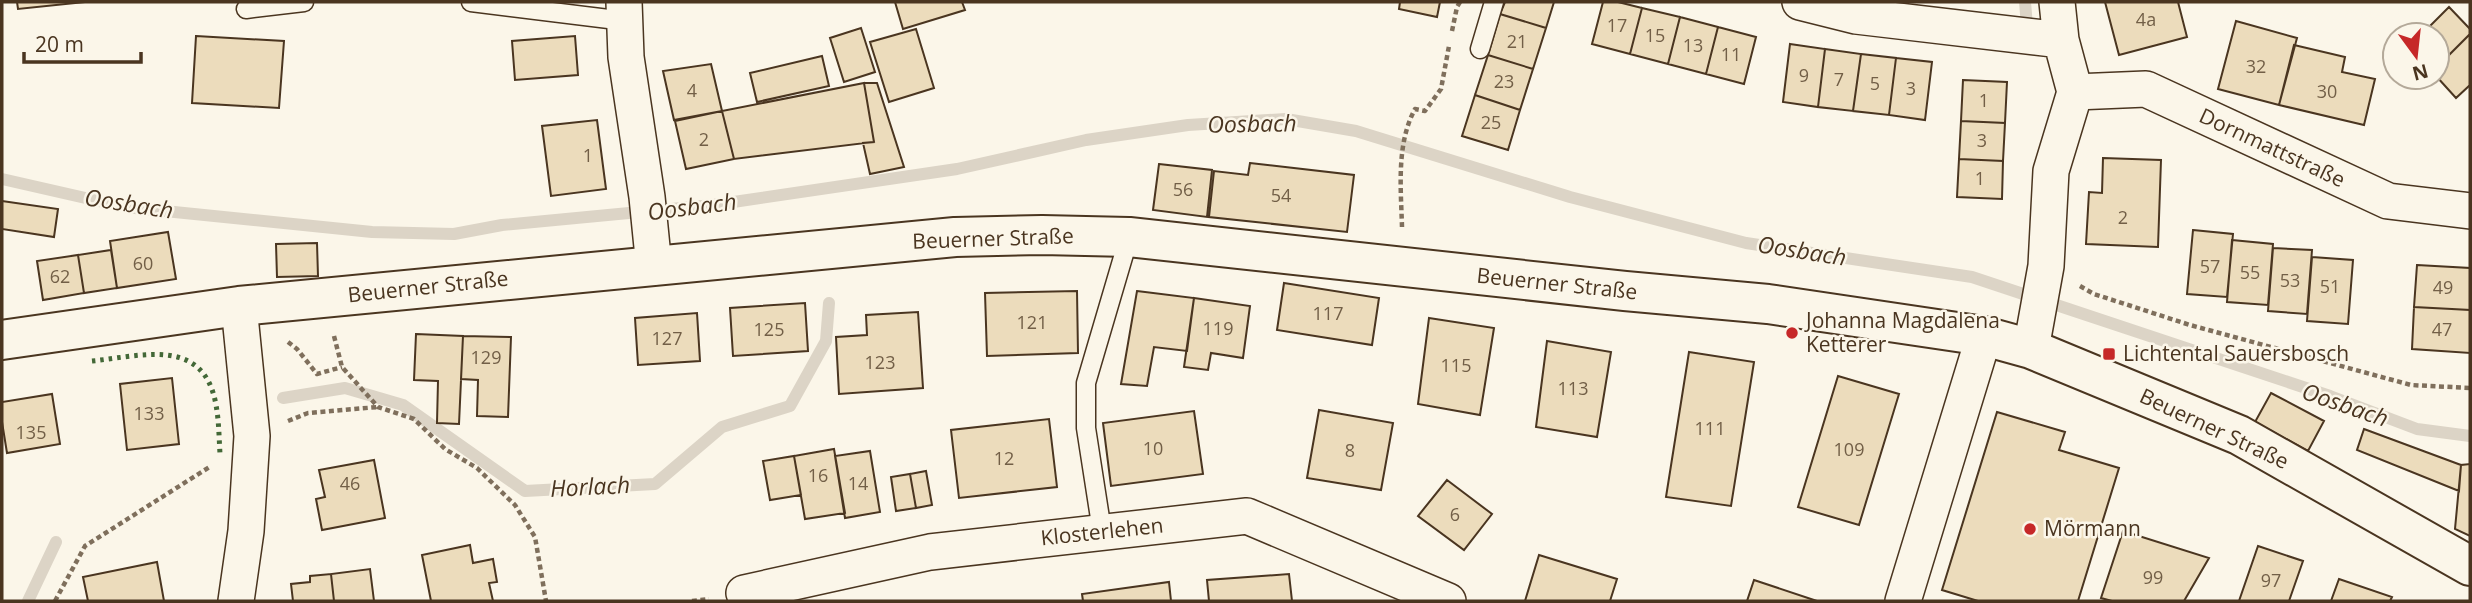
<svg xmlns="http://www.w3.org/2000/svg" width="2472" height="603" viewBox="0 0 2472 603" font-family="'Open Sans',sans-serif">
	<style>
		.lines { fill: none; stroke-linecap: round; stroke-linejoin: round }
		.stream { stroke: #dcd4c6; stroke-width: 12 }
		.building { fill: #ecdcbc; stroke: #4a3520; stroke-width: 2 }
		.service-casing { stroke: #4a3520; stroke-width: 21 }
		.minor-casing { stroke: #4a3520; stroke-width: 38 }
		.secondary-casing { stroke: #4a3520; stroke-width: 42 }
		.path { stroke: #7f6f5c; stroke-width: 4.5; stroke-dasharray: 5 3.5; stroke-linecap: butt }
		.service { stroke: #fbf6e9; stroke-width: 18 }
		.minor { stroke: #fbf6e9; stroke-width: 35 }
		.secondary { stroke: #fbf6e9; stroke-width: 38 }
		.hedge { stroke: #436837; stroke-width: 5; stroke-dasharray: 3.5 5; stroke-linecap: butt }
		.poi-dot { fill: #c62828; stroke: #fbf6e9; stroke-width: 2.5 }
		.labels { text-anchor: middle; stroke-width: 5; stroke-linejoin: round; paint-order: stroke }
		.number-label { font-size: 18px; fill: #725f47 }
		.street-label { font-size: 21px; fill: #4a3520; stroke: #fbf6e9 }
		.poi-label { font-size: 21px; fill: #4a3520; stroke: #fbf6e9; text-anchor: start }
		.water-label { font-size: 23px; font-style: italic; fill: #4a3520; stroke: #fbf6e9 }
	</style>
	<rect width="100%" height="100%" fill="#fbf6e9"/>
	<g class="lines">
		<path class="stream" d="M 2025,2 L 2027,26
			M 2,179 L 125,207 L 372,232 L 454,234 L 502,225 L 713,205 L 957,169 L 1086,140 L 1188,125 L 1286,119 L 1356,131 L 1570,197 L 1746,243 L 1972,277 L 2330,396 L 2417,429 L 2470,436
			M 283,398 L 345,388 L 403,405 L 525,491 L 655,484 L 722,427 L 790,406 L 826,341 L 829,303
			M 28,601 L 56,542"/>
	</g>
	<path class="building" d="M 17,2 L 85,2 L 18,9 Z
		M 895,2 L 962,2 L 965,10 L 903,29 Z
		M 1400,2 L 1440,2 L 1437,17 L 1399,9 Z
		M 1505,2 L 1554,2 L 1546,28 L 1500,14 Z
		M 1603,2 L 1618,2 L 1642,8 L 1630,54 L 1592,44 Z
		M 2105,2 L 2178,2 L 2187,37 L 2119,55 Z
		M 2449,7 L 2470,29 L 2470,34 L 2437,67 L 2437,35 L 2421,35 Z
		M 1642,8 L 1680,17 L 1668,64 L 1630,54 Z
		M 1500,14 L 1546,28 L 1533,69 L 1488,55 Z
		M 1680,17 L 1718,27 L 1706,74 L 1668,64 Z
		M 2236,21 L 2297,38 L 2279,105 L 2218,89 Z
		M 1718,27 L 1756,37 L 1744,84 L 1706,74 Z
		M 861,28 L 875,72 L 844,82 L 830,38 Z
		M 916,29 L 934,88 L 889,102 L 870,42 Z
		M 2470,34 L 2470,85 L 2456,98 L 2437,77 L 2437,67 Z
		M 196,36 L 284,41 L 279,108 L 192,103 Z
		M 575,36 L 578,75 L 515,80 L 512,41 Z
		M 1790,44 L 1825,49 L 1818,107 L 1783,102 Z
		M 2294,45 L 2345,57 L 2342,72 L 2375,79 L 2364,125 L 2279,105 Z
		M 1825,49 L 1861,54 L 1853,111 L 1818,107 Z
		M 1861,54 L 1896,58 L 1889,115 L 1853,111 Z
		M 1488,55 L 1533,69 L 1520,110 L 1475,95 Z
		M 822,56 L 829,86 L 757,102 L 750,73 Z
		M 1896,58 L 1932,62 L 1925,120 L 1889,115 Z
		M 711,64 L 722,111 L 674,120 L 663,71 Z
		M 1963,80 L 2007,82 L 2005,123 L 1961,121 Z
		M 864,83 L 874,142 L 734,159 L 722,111 Z
		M 864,83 L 877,83 L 904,167 L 870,174 L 863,143 L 874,142 Z
		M 1475,95 L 1520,110 L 1508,150 L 1462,136 Z
		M 722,111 L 734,159 L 686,169 L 675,121 Z
		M 597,120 L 606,189 L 551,196 L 542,126 Z
		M 1961,121 L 2005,123 L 2003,161 L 1959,159 Z
		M 2103,158 L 2161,160 L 2158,247 L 2086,244 L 2089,192 L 2102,193 Z
		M 1959,159 L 2003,161 L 2002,199 L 1957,197 Z
		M 1250,163 L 1354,175 L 1347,232 L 1209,217 L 1214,171 L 1248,175 Z
		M 1159,164 L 1212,170 L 1207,217 L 1153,210 Z
		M 2,201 L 58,209 L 54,237 L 2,229 Z
		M 2193,230 L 2233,234 L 2227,297 L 2187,294 Z
		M 168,232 L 176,279 L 117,288 L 110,241 Z
		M 2232,240 L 2273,244 L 2268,305 L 2227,302 Z
		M 317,243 L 318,276 L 277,277 L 276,244 Z
		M 2273,248 L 2312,250 L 2307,314 L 2268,311 Z
		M 111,250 L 117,288 L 84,293 L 78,255 Z
		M 78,255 L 84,293 L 43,300 L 37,261 Z
		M 2312,257 L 2353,260 L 2348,324 L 2307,321 Z
		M 2417,265 L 2470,268 L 2470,310 L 2414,307 Z
		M 1284,283 L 1379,298 L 1372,345 L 1277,330 Z
		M 1077,291 L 1078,353 L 987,356 L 985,293 Z
		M 1137,291 L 1194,298 L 1187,351 L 1154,347 L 1147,386 L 1121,384 Z
		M 1194,298 L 1250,306 L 1243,358 L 1211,353 L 1208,370 L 1184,367 Z
		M 805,303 L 808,351 L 733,356 L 730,308 Z
		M 2414,307 L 2470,310 L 2470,353 L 2412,349 Z
		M 918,312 L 923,388 L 839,394 L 836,337 L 867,335 L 866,315 Z
		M 697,313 L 700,361 L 638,365 L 635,318 Z
		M 1429,318 L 1494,328 L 1480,415 L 1418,404 Z
		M 416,334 L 463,336 L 459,424 L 437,423 L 438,381 L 414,380 Z
		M 463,336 L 511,337 L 508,417 L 477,416 L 478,380 L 461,379 Z
		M 1547,341 L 1611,352 L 1597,437 L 1536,427 Z
		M 1689,352 L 1754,362 L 1731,506 L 1666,497 Z
		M 1838,376 L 1899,394 L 1859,525 L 1798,507 Z
		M 172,378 L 179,444 L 127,450 L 120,384 Z
		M 2271,393 L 2324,421 L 2308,451 L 2255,422 Z
		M 52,394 L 60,444 L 7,453 L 2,422 L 2,402 Z
		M 1319,410 L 1393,423 L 1381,490 L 1307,478 Z
		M 1194,411 L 1203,474 L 1111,486 L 1103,423 Z
		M 1997,412 L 2065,432 L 2059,450 L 2119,468 L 2078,601 L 1978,601 L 1942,590 Z
		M 1049,419 L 1057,487 L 959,498 L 951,430 Z
		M 2364,429 L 2461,465 L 2459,491 L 2357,450 Z
		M 834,449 L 845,513 L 805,519 L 794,456 Z
		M 870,451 L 880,512 L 845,518 L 835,456 Z
		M 794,456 L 801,495 L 770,500 L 763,461 Z
		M 374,460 L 385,518 L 322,530 L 316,499 L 325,497 L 319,470 Z
		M 2470,464 L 2470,536 L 2455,529 L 2461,465 Z
		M 926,471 L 932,505 L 916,508 L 910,474 Z
		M 910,474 L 916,508 L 896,511 L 891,477 Z
		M 1447,480 L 1492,514 L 1464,550 L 1418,516 Z
		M 2123,531 L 2209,558 L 2184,601 L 2112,601 L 2101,598 Z
		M 470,545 L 473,563 L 493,559 L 497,582 L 489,583 L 493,601 L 431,601 L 422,555 Z
		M 2258,546 L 2303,561 L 2289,601 L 2239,601 Z
		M 1539,555 L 1617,579 L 1610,601 L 1525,601 Z
		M 157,562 L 164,601 L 88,601 L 83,577 Z
		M 370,569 L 374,601 L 334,601 L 331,574 Z
		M 331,574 L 334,601 L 293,601 L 291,584 L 310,582 L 310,576 Z
		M 1289,574 L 1292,601 L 1209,601 L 1207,580 Z
		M 2339,579 L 2392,597 L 2390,601 L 2331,601 Z
		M 1754,580 L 1817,601 L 1747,601 Z
		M 1169,582 L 1171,601 L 1083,601 L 1082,594 Z"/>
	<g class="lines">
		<g class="service-casing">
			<path id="service" d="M 471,2 L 625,21
				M 246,9 L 304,2
				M 1480,49 L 1494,2
				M 1102,531 L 1086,428 L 1086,383 L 1129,237"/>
		</g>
		<g class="minor-casing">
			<path id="minor" d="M 624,2 L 626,57 L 647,197 L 654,267
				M 1800,2 L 1856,16 L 2061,40
				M 2075,92 L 2146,89 L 2388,201 L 2470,211
				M 2031,349 L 2046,266 L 2051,171 L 2075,92 L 2061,40 L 2057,2
				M 744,593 L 930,552 L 1247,516 L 1448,601
				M 236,601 L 246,531 L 252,436 L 239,306
				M 1903,601 L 1984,336"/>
		</g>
		<g class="secondary-casing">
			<path id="secondary" d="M 2,340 L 239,306 L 955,237 L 1042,235 L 1129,237 L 1625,291 L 1768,304 L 1984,336 L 2031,349 L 2239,435 L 2470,566"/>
		</g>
		<path class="path" d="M 1452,31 L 1457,7 L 1460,2
			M 1402,227 C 1401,189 1396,144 1415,109 L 1425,111 L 1441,89 L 1449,46
			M 2080,286 L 2094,294 L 2190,325 L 2411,385 L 2470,388
			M 334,336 L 342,367 L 378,407 L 414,419 L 445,449 L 477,468 L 515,505 L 535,537 L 546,601
			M 288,342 L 297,349 L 317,374 L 342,367
			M 288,421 L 308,413 L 378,407
			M 55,601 L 85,546 L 211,466
			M 692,601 L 709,599"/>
		<use href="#service" class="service"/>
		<use href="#minor" class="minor"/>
		<use href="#secondary" class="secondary"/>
		<path class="hedge" d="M 92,361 C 142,356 204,336 216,405 C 219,421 219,438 220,454"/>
	</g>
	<g class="poi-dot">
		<circle cx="1792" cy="333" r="7"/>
		<rect x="2102" y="347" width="14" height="14" rx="3.5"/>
		<circle cx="2030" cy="529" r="7"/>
	</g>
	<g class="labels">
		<g class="number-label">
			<text x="2146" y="26">4a</text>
			<text x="1617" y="32">17</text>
			<text x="1655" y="42">15</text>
			<text x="1517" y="48">21</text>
			<text x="1693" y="52">13</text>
			<text x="1731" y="61">11</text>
			<text x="2256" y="73">32</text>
			<text x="1804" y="82">9</text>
			<text x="1839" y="86">7</text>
			<text x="1504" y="88">23</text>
			<text x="1875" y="90">5</text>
			<text x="1911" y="95">3</text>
			<text x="692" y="97">4</text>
			<text x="2327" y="98">30</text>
			<text x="1984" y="107">1</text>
			<text x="1491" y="129">25</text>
			<text x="704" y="146">2</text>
			<text x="1982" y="147">3</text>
			<text x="588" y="162">1</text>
			<text x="1980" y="185">1</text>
			<text x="1183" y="196">56</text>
			<text x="1281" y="202">54</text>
			<text x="2123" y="224">2</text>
			<text x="143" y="270">60</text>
			<text x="2210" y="273">57</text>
			<text x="2250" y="279">55</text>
			<text x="60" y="283">62</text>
			<text x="2290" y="287">53</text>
			<text x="2330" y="293">51</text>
			<text x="2443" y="294">49</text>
			<text x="1328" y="320">117</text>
			<text x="1032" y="329">121</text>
			<text x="1218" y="335">119</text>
			<text x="769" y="336">125</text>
			<text x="2442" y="336">47</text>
			<text x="667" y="345">127</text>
			<text x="486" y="364">129</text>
			<text x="880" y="369">123</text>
			<text x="1456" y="372">115</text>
			<text x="1573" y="395">113</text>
			<text x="149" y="420">133</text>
			<text x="1710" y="435">111</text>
			<text x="31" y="439">135</text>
			<text x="1153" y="455">10</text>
			<text x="1849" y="456">109</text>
			<text x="1350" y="457">8</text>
			<text x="1004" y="465">12</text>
			<text x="818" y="482">16</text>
			<text x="350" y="490">46</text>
			<text x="858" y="490">14</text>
			<text x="1455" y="521">6</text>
			<text x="2153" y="584">99</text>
			<text x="2271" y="587">97</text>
		</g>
		<g class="street-label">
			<text transform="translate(2272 148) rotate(25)" y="7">Dornmattstraße</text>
			<text transform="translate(993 239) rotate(-2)" y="7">Beuerner Straße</text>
			<text transform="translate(1557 284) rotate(6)" y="7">Beuerner Straße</text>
			<text transform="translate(428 287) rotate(-6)" y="7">Beuerner Straße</text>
			<text transform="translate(2214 429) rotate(25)" y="7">Beuerner Straße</text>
			<text transform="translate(1102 532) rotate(-6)" y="7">Klosterlehen</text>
		</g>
		<g class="poi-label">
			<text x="1806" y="328">Johanna Magdalena<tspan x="1806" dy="24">Ketterer</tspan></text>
			<text x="2123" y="361">Lichtental Sauersbosch</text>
			<text x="2044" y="536">Mörmann</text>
		</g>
		<g class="water-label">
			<text transform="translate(1252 124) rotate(-1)" y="8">Oosbach</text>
			<text transform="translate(129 204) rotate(9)" y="8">Oosbach</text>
			<text transform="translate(692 207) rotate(-7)" y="8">Oosbach</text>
			<text transform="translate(1802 251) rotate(9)" y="8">Oosbach</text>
			<text transform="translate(2345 405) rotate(19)" y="8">Oosbach</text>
			<text transform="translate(590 487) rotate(-3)" y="8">Horlach</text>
		</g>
	</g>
	<rect width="2472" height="603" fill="none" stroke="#4a3520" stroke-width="7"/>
	<g transform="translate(2416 56) rotate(165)"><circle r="33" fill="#fbf6e9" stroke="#b4a999" stroke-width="2"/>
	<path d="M0-5L12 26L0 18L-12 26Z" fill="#c62828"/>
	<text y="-10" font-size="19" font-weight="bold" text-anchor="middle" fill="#4a3520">N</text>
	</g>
	<path d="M24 52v10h117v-10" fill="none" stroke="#4a3520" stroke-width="3.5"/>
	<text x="35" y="52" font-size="21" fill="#4a3520" stroke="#fbf6e9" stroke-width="5" paint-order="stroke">20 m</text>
</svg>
